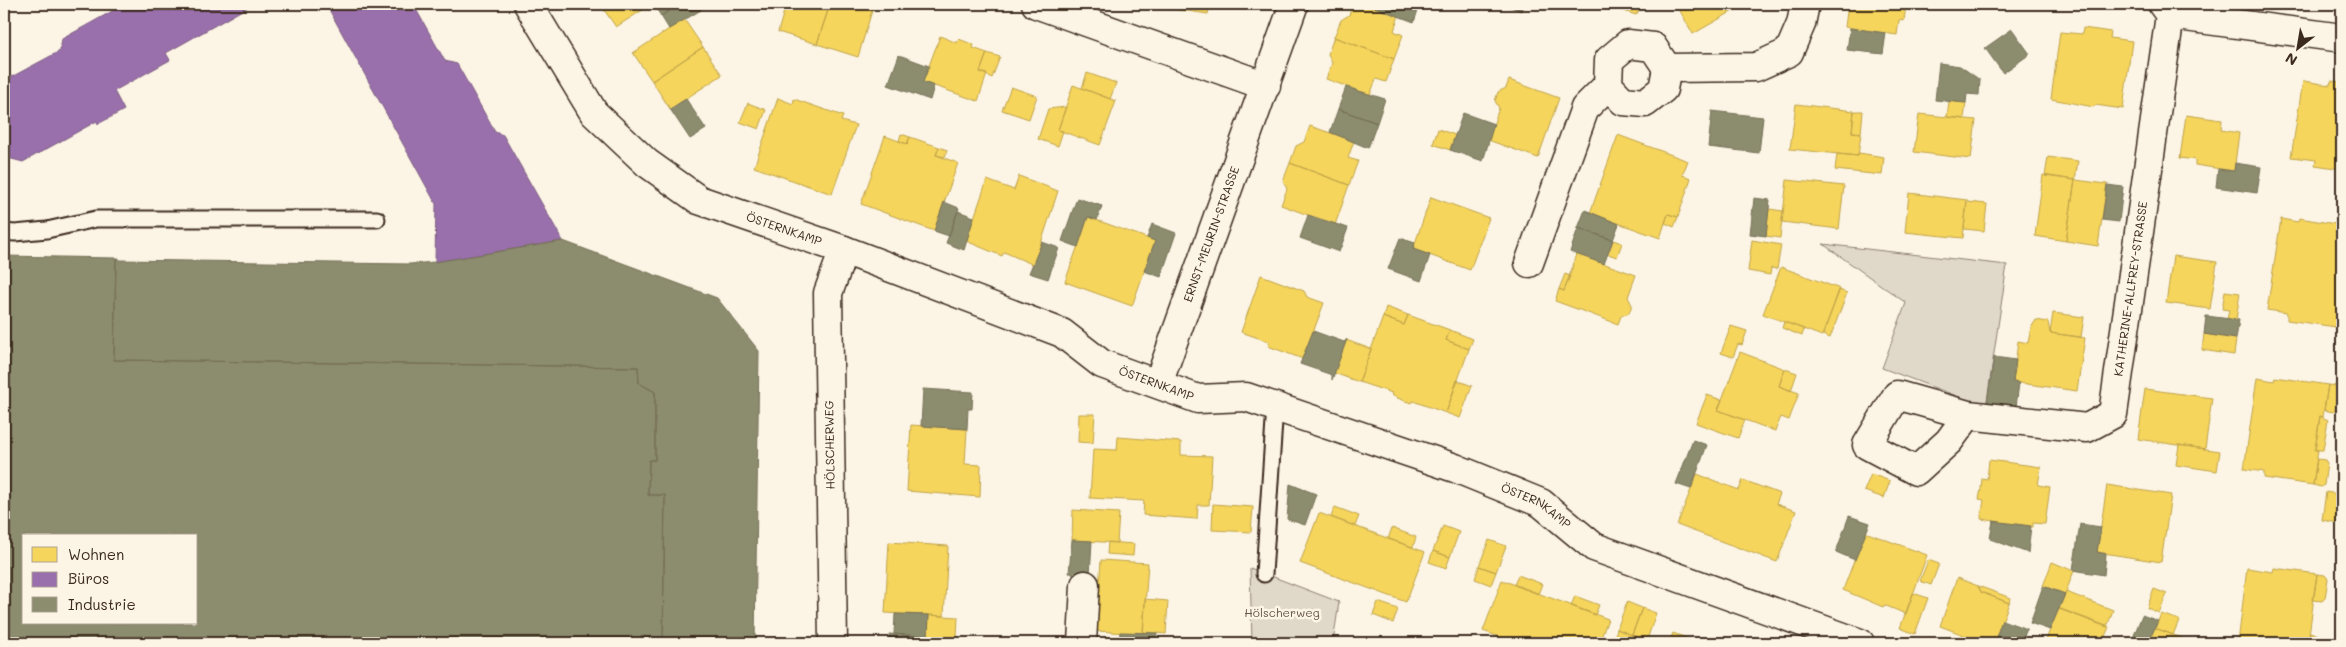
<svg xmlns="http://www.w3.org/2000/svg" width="2346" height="647" viewBox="0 0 2346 647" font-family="Mali,sans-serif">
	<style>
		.green { fill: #e0d8c8; stroke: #8e8173 }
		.homes { fill: #f6d55c; stroke: #bea249 }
		.offices { fill: #9970ab; stroke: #7d5b81 }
		.industry { fill: #8c8c6e; stroke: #746f56; fill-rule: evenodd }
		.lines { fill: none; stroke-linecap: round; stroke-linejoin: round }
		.service-casing { stroke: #3b2a1e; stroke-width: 19 }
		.minor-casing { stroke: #3b2a1e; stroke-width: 31 }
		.service { stroke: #fcf5e5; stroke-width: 15 }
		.minor { stroke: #fcf5e5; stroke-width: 28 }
		.labels { text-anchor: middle; stroke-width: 5; stroke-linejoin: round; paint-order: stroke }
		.street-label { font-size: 12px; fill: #3b2a1e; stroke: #fcf5e5 }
		.park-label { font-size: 12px; fill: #645648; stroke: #fcf5e5 }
	</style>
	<rect width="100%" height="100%" fill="#fcf5e5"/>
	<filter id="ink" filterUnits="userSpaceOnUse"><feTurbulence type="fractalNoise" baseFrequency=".02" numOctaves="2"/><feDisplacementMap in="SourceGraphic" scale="10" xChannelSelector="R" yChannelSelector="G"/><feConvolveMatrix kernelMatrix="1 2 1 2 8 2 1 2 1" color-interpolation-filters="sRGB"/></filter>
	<g filter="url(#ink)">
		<path class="green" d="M 1823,244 L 2007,265 L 1986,407 L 1882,368 L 1906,303 Z
			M 1250,568 L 1339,602 L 1333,643 L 1252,643 Z"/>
		<path class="homes" d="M 600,4 L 652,4 L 616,27 Z
			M 786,4 L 830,4 L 817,44 L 778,32 Z
			M 830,4 L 874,4 L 858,57 L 817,44 Z
			M 1160,4 L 1210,4 L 1208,14 L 1160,7 Z
			M 1353,4 L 1367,4 L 1399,15 L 1394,31 L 1403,35 L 1394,59 L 1334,37 L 1341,20 L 1349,15 Z
			M 1609,4 L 1643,4 L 1636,15 L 1609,6 Z
			M 1676,4 L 1738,4 L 1740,7 L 1693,34 Z
			M 1848,4 L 1906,4 L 1904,21 L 1899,20 L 1897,35 L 1845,27 Z
			M 684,19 L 703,47 L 652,81 L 633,53 Z
			M 2083,28 L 2111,32 L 2110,38 L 2132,41 L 2123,109 L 2095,105 L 2094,107 L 2051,99 L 2060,32 L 2082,34 Z
			M 940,36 L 957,43 L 959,39 L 974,45 L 973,48 L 987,53 L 980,72 L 987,74 L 978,101 L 923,82 Z
			M 1334,37 L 1394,59 L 1386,82 L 1376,79 L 1370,95 L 1326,79 L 1332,63 L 1328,54 Z
			M 703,47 L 722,75 L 670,109 L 652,81 Z
			M 987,53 L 1000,57 L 992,78 L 980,72 Z
			M 1087,73 L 1116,83 L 1110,99 L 1082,88 Z
			M 1509,80 L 1559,98 L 1538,158 L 1488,140 L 1499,108 L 1495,101 L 1498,92 L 1506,88 Z
			M 2303,81 L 2330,85 L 2331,81 L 2342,82 L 2342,169 L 2315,165 L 2316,160 L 2291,157 Z
			M 1073,85 L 1116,101 L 1100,145 L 1058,130 Z
			M 1011,87 L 1037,96 L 1029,119 L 1002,110 Z
			M 778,98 L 793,104 L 794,99 L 843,116 L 841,121 L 856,125 L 832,194 L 754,167 Z
			M 1949,101 L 1966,103 L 1964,119 L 1947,117 Z
			M 748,103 L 766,110 L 759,129 L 740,122 Z
			M 1796,104 L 1854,111 L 1852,132 L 1861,133 L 1858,156 L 1790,149 Z
			M 1066,107 L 1058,130 L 1063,131 L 1058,146 L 1038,139 L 1048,109 Z
			M 1854,111 L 1863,111 L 1861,133 L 1852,132 Z
			M 1919,114 L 1976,120 L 1971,159 L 1914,152 Z
			M 2186,115 L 2222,120 L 2221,130 L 2239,133 L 2234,171 L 2195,165 L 2195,160 L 2180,158 Z
			M 1310,126 L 1354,141 L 1348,158 L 1358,161 L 1349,185 L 1290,163 L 1296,146 L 1304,142 Z
			M 1438,129 L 1455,135 L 1450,150 L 1433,144 Z
			M 901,134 L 910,137 L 907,144 L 899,141 Z
			M 1618,135 L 1688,161 L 1682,175 L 1691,178 L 1678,217 L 1668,214 L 1660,238 L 1590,213 Z
			M 885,136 L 907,144 L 910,137 L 939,147 L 936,155 L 958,163 L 934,231 L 861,204 Z
			M 939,147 L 947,150 L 945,157 L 936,155 Z
			M 1859,153 L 1884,157 L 1882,175 L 1835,170 L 1837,154 L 1858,156 Z
			M 2048,157 L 2078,161 L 2075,180 L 2045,176 Z
			M 1290,163 L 1349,185 L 1335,225 L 1281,205 L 1287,189 L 1283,181 Z
			M 2043,175 L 2075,180 L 2066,241 L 2035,236 Z
			M 1019,176 L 1058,191 L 1034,265 L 1004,252 L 1002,256 L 966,241 L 987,180 L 1014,190 Z
			M 1787,180 L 1844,186 L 1839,229 L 1782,222 Z
			M 2075,180 L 2107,184 L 2098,246 L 2066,241 Z
			M 1909,193 L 1967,200 L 1963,238 L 1905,232 Z
			M 1431,197 L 1489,218 L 1470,270 L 1413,249 Z
			M 1967,202 L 1987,204 L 1984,231 L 1964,229 Z
			M 1769,209 L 1783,211 L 1780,238 L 1766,236 Z
			M 1668,214 L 1678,217 L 1674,227 L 1665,223 Z
			M 1088,217 L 1155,241 L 1132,306 L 1065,282 Z
			M 2299,218 L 2342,225 L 2342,263 L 2338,291 L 2342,292 L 2336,327 L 2287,320 L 2287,313 L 2267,310 L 2281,219 L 2298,222 Z
			M 1613,240 L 1622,243 L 1617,257 L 1608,254 Z
			M 1752,240 L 1781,245 L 1777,269 L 1771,268 L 1770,275 L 1748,271 Z
			M 1577,254 L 1636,275 L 1628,297 L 1632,305 L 1629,313 L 1621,316 L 1618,324 L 1555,301 L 1559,289 L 1564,291 Z
			M 2173,256 L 2217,262 L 2210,309 L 2166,303 Z
			M 2342,263 L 2342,292 L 2338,291 Z
			M 1781,267 L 1840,289 L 1822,336 L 1763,314 Z
			M 1565,274 L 1570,276 L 1564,291 L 1559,289 Z
			M 1261,275 L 1304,291 L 1307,297 L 1324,303 L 1303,359 L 1268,346 L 1270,342 L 1241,332 Z
			M 1839,290 L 1847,293 L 1830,338 L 1823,335 Z
			M 2225,291 L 2240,293 L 2236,320 L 2227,319 L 2229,310 L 2222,309 Z
			M 2340,300 L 2342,301 L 2342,328 L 2336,327 Z
			M 1386,307 L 1408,315 L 1404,325 L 1383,317 Z
			M 2053,313 L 2084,317 L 2081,337 L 2050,333 Z
			M 1408,315 L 1450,330 L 1446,340 L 1469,349 L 1446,413 L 1413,401 L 1412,403 L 1402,400 L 1391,395 L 1392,393 L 1359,382 L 1383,317 L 1404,325 Z
			M 2036,320 L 2048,322 L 2050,333 L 2085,338 L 2077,391 L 2013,382 L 2018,341 L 2028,343 L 2031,328 Z
			M 1784,322 L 1804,329 L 1802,336 L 1782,328 Z
			M 1731,326 L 1747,331 L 1742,345 L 1738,344 L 1733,357 L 1721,353 Z
			M 1450,330 L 1473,339 L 1469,349 L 1446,340 Z
			M 2204,334 L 2236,339 L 2234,355 L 2202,350 Z
			M 1346,340 L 1371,349 L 1359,382 L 1334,373 Z
			M 1740,352 L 1785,369 L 1779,386 L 1799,393 L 1789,420 L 1781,417 L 1775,431 L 1718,410 Z
			M 1785,369 L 1797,373 L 1791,391 L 1779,386 Z
			M 2275,377 L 2328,385 L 2323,417 L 2320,416 L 2315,450 L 2318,450 L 2313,485 L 2264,478 L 2264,472 L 2244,469 L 2257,378 L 2274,381 Z
			M 1457,380 L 1472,386 L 1460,418 L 1446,413 Z
			M 2328,385 L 2336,386 L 2338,389 L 2335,410 L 2333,412 L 2324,410 Z
			M 2145,389 L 2212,398 L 2205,449 L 2138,439 Z
			M 1707,395 L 1722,400 L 1718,410 L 1745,420 L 1738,438 L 1696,423 Z
			M 1079,414 L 1095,414 L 1093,443 L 1078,442 Z
			M 2320,416 L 2328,420 L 2323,450 L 2315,450 Z
			M 911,425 L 967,429 L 965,464 L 981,465 L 980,497 L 907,491 Z
			M 1118,437 L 1181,442 L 1181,455 L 1212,456 L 1209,505 L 1198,505 L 1197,519 L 1143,515 L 1144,501 L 1090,498 L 1093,449 L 1117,450 Z
			M 2179,445 L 2220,451 L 2217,471 L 2176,465 Z
			M 2317,459 L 2325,460 L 2327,463 L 2324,485 L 2321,487 L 2313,485 Z
			M 1989,460 L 2041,467 L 2038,485 L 2050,487 L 2045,524 L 2033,523 L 2033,527 L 1981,519 L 1984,500 L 1979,499 L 1981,489 L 1982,478 L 1987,479 Z
			M 1697,474 L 1739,490 L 1743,480 L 1780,494 L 1776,504 L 1796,511 L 1777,562 L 1677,525 Z
			M 1871,474 L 1890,481 L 1884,498 L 1864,491 Z
			M 2107,485 L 2171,495 L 2161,562 L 2097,552 Z
			M 2326,492 L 2342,495 L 2338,523 L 2322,520 Z
			M 1213,504 L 1253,507 L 1251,532 L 1212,530 Z
			M 1335,507 L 1359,516 L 1355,526 L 1331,517 Z
			M 1073,510 L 1119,513 L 1117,543 L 1072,540 Z
			M 1319,513 L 1425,552 L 1406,602 L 1300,563 Z
			M 1443,526 L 1459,532 L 1450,557 L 1433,551 Z
			M 1392,528 L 1416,537 L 1413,547 L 1388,539 Z
			M 1865,532 L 1927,555 L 1906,614 L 1884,605 L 1883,607 L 1843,590 Z
			M 1489,540 L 1506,546 L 1496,572 L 1479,566 Z
			M 889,542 L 948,546 L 944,616 L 885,613 Z
			M 1108,542 L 1134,544 L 1133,556 L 1107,554 Z
			M 1433,551 L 1450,557 L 1446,568 L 1429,562 Z
			M 1101,560 L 1148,563 L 1143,634 L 1096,631 Z
			M 1928,560 L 1939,564 L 1931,585 L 1920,581 Z
			M 2052,562 L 2074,571 L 2065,594 L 2043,586 Z
			M 1479,566 L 1496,572 L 1491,585 L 1475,579 Z
			M 2247,568 L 2273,572 L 2274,568 L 2317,574 L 2308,643 L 2238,643 Z
			M 2317,574 L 2325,575 L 2328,579 L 2325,598 L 2322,601 L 2313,600 Z
			M 1518,575 L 1542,584 L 1538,594 L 1514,585 Z
			M 1957,578 L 1978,586 L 1981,592 L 2009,603 L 1994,643 L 1985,643 L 1940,626 Z
			M 1502,580 L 1608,619 L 1599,643 L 1516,643 L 1483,631 Z
			M 1978,586 L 2011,598 L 2009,603 L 1981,592 Z
			M 2154,589 L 2167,594 L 2159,613 L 2147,608 Z
			M 2066,592 L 2113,610 L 2107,627 L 2059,609 Z
			M 1913,593 L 1928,598 L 1915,634 L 1900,628 Z
			M 1575,596 L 1599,605 L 1595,615 L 1571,606 Z
			M 1145,599 L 1168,601 L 1166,634 L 1143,632 Z
			M 1378,602 L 1398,609 L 1393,623 L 1373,615 Z
			M 1627,602 L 1642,608 L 1632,635 L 1617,629 Z
			M 1642,608 L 1656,613 L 1647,640 L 1632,635 Z
			M 2058,608 L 2109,627 L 2102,643 L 2045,643 Z
			M 2161,614 L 2179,620 L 2173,635 L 2155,628 Z
			M 929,615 L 958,617 L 957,638 L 928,637 Z
			M 2154,628 L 2155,628 L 2195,643 L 2148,643 Z
			M 1617,629 L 1632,635 L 1629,643 L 1614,638 Z
			M 2310,632 L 2321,636 L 2320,643 L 2308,643 Z
			M 1673,633 L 1697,642 L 1697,643 L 1669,643 Z
			M 1632,635 L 1647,640 L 1645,643 L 1629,643 Z
			M 921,636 L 942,637 L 941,643 L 920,643 Z
			M 1657,639 L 1669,643 L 1670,643 L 1656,643 Z"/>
		<path class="offices" d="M 125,4 L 253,4 L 166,53 L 170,60 L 114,91 L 124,110 L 98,124 L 97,121 L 23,162 L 8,158 L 4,152 L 4,81 L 60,51 L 62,39 Z
			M 326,4 L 413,4 L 445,61 L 457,64 L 495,132 L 503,135 L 563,241 L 435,262 L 436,204 Z"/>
		<path class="industry" d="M 653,4 L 680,4 L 661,16 Z
			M 680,4 L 697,4 L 701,10 L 669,29 L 661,16 Z
			M 1375,4 L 1420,4 L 1414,22 L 1374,7 Z
			M 1502,4 L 1524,4 L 1522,11 Z
			M 1850,28 L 1886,33 L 1883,54 L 1847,50 Z
			M 2012,29 L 2030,54 L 2003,73 L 1985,48 Z
			M 899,55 L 929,66 L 923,82 L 934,86 L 930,100 L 888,85 Z
			M 1939,63 L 1960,66 L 1980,80 L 1979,95 L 1967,94 L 1966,103 L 1935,100 Z
			M 1346,87 L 1385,99 L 1377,123 L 1338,109 Z
			M 686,99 L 706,129 L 690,139 L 670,109 Z
			M 1338,109 L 1377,123 L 1368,148 L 1330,132 Z
			M 1712,111 L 1763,117 L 1759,153 L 1708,147 Z
			M 1463,113 L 1494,124 L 1483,161 L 1450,150 Z
			M 2235,163 L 2261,167 L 2257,193 L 2216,187 L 2218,169 L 2234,171 Z
			M 2107,185 L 2123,187 L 2119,222 L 2102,220 Z
			M 1077,198 L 1102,206 L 1097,220 L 1088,217 L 1078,247 L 1062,241 Z
			M 1754,198 L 1770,200 L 1766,236 L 1750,234 Z
			M 944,202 L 959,208 L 949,236 L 934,231 Z
			M 1585,210 L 1619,224 L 1613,240 L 1578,228 Z
			M 958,211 L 974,217 L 964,250 L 946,243 Z
			M 1308,215 L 1348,228 L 1339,252 L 1300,238 Z
			M 1152,224 L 1176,233 L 1161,277 L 1144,271 L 1155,241 L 1147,238 Z
			M 1578,228 L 1613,240 L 1604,264 L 1570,252 Z
			M 1400,238 L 1415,243 L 1413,249 L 1430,255 L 1421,281 L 1388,269 Z
			M 563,241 L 717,298 L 759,351 L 755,643 L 663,643 L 665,495 L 648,495 L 649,460 L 655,460 L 655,392 L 639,383 L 638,367 L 114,360 L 116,258 L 119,258 L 119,260 L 410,264 L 435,262 Z
			M 1042,242 L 1059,248 L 1048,279 L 1029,273 Z
			M 4,256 L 116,258 L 114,360 L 638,367 L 639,383 L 655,392 L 655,460 L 649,460 L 648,495 L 665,495 L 663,643 L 4,643 ZM 24,536 L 196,536 L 196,623 L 24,623 Z
			M 2206,316 L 2239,320 L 2236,339 L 2204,334 Z
			M 1313,331 L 1344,342 L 1347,339 L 1332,380 L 1332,375 L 1300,364 Z
			M 1994,357 L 2016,360 L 2013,382 L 2019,383 L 2016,407 L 1987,403 Z
			M 923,389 L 973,392 L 972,409 L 968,409 L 967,429 L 921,426 Z
			M 1693,440 L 1707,445 L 1691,489 L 1676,484 Z
			M 1290,484 L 1316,494 L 1305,525 L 1287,519 Z
			M 1849,516 L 1870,523 L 1855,560 L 1836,552 Z
			M 1993,521 L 2031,526 L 2028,553 L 1990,539 Z
			M 2080,524 L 2101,527 L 2097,552 L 2106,554 L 2104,575 L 2073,570 Z
			M 1072,540 L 1092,541 L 1090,575 L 1069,573 Z
			M 2043,586 L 2065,594 L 2050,630 L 2030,623 Z
			M 895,614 L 929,615 L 928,637 L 894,634 Z
			M 2142,615 L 2158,621 L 2148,643 L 2131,643 Z
			M 2002,620 L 2027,629 L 2021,643 L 1994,643 Z
			M 1120,632 L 1157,633 L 1156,643 L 1119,643 Z
			M 889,634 L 921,636 L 920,643 L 889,643 Z"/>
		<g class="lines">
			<g class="service-casing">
				<path id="service" d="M 4,232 L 15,233 L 47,230 L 96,219 L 377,219
					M 1264,574 L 1275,406"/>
			</g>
			<g class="minor-casing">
				<g id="minor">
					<path id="s1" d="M 528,4 L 594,113 L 647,163 L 699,200 L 844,250 L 1062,333 L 1102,364 L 1198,399 L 1246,397 L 1455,468 L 1541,503 L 1594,547 L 1860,643"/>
					<path d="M 1036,4 L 1266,86"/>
					<path d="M 2170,15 L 2342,38"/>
					<path d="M 1628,44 L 1653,47 L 1667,68 L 1663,89 L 1645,103 L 1623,101 L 1608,85 L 1609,60 Z"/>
					<path d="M 1667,68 L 1756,67 L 1789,52 L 1801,24 L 1805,4"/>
					<path d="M 1529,263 L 1585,108 L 1608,85"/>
					<path id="s2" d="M 1158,384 L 1294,4"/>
					<path id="s3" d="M 1968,415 L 1949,441 L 1916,471 L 1867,445 L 1897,395 L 1968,415 L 2087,428 L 2113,414 L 2170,15 L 2162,4"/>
					<path d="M 833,643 L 828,293 L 844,250"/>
					<path d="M 1082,643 L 1085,585"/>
				</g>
			</g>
			<use href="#service" class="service"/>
			<use href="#minor" class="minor"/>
		</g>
	</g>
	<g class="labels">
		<g class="street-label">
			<text dy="4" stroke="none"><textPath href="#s1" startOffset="354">ÖSTERNKAMP</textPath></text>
			<text dy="4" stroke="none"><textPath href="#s2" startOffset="159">ERNST-MEURIN-STRASSE</textPath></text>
			<text dy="4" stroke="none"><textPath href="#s3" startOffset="540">KATHERINE-ALLFREY-STRASSE</textPath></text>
			<text dy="4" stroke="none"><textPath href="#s1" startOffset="759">ÖSTERNKAMP</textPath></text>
			<text transform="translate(830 445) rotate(-91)" y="4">HÖLSCHERWEG</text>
			<text dy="4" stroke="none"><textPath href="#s1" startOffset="1162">ÖSTERNKAMP</textPath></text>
		</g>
		<g class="park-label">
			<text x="1282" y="617">Hölscherweg</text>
		</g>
	</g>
	<rect width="2346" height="647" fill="none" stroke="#fcf5e5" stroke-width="20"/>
	<rect x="10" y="10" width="2326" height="627" fill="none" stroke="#3b2a1e" stroke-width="2" filter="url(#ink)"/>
	<rect x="22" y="534" width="175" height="90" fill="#fcf5e5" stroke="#afa495"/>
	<rect x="32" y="547" width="25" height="15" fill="#f6d55c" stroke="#afa495"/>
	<text x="68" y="560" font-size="15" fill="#3b2a1e">Wohnen</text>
	<rect x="32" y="572" width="25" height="15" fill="#9970ab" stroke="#afa495"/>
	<text x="68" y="584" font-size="15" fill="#3b2a1e">Büros</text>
	<rect x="32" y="597" width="25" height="15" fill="#8c8c6e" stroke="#afa495"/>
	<text x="68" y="610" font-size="15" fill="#3b2a1e">Industrie</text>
	<g transform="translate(2298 48) rotate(211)" stroke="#fcf5e5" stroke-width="4" paint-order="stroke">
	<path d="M0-4L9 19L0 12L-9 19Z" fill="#3b2a1e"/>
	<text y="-8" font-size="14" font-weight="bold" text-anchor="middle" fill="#3b2a1e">N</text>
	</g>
</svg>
